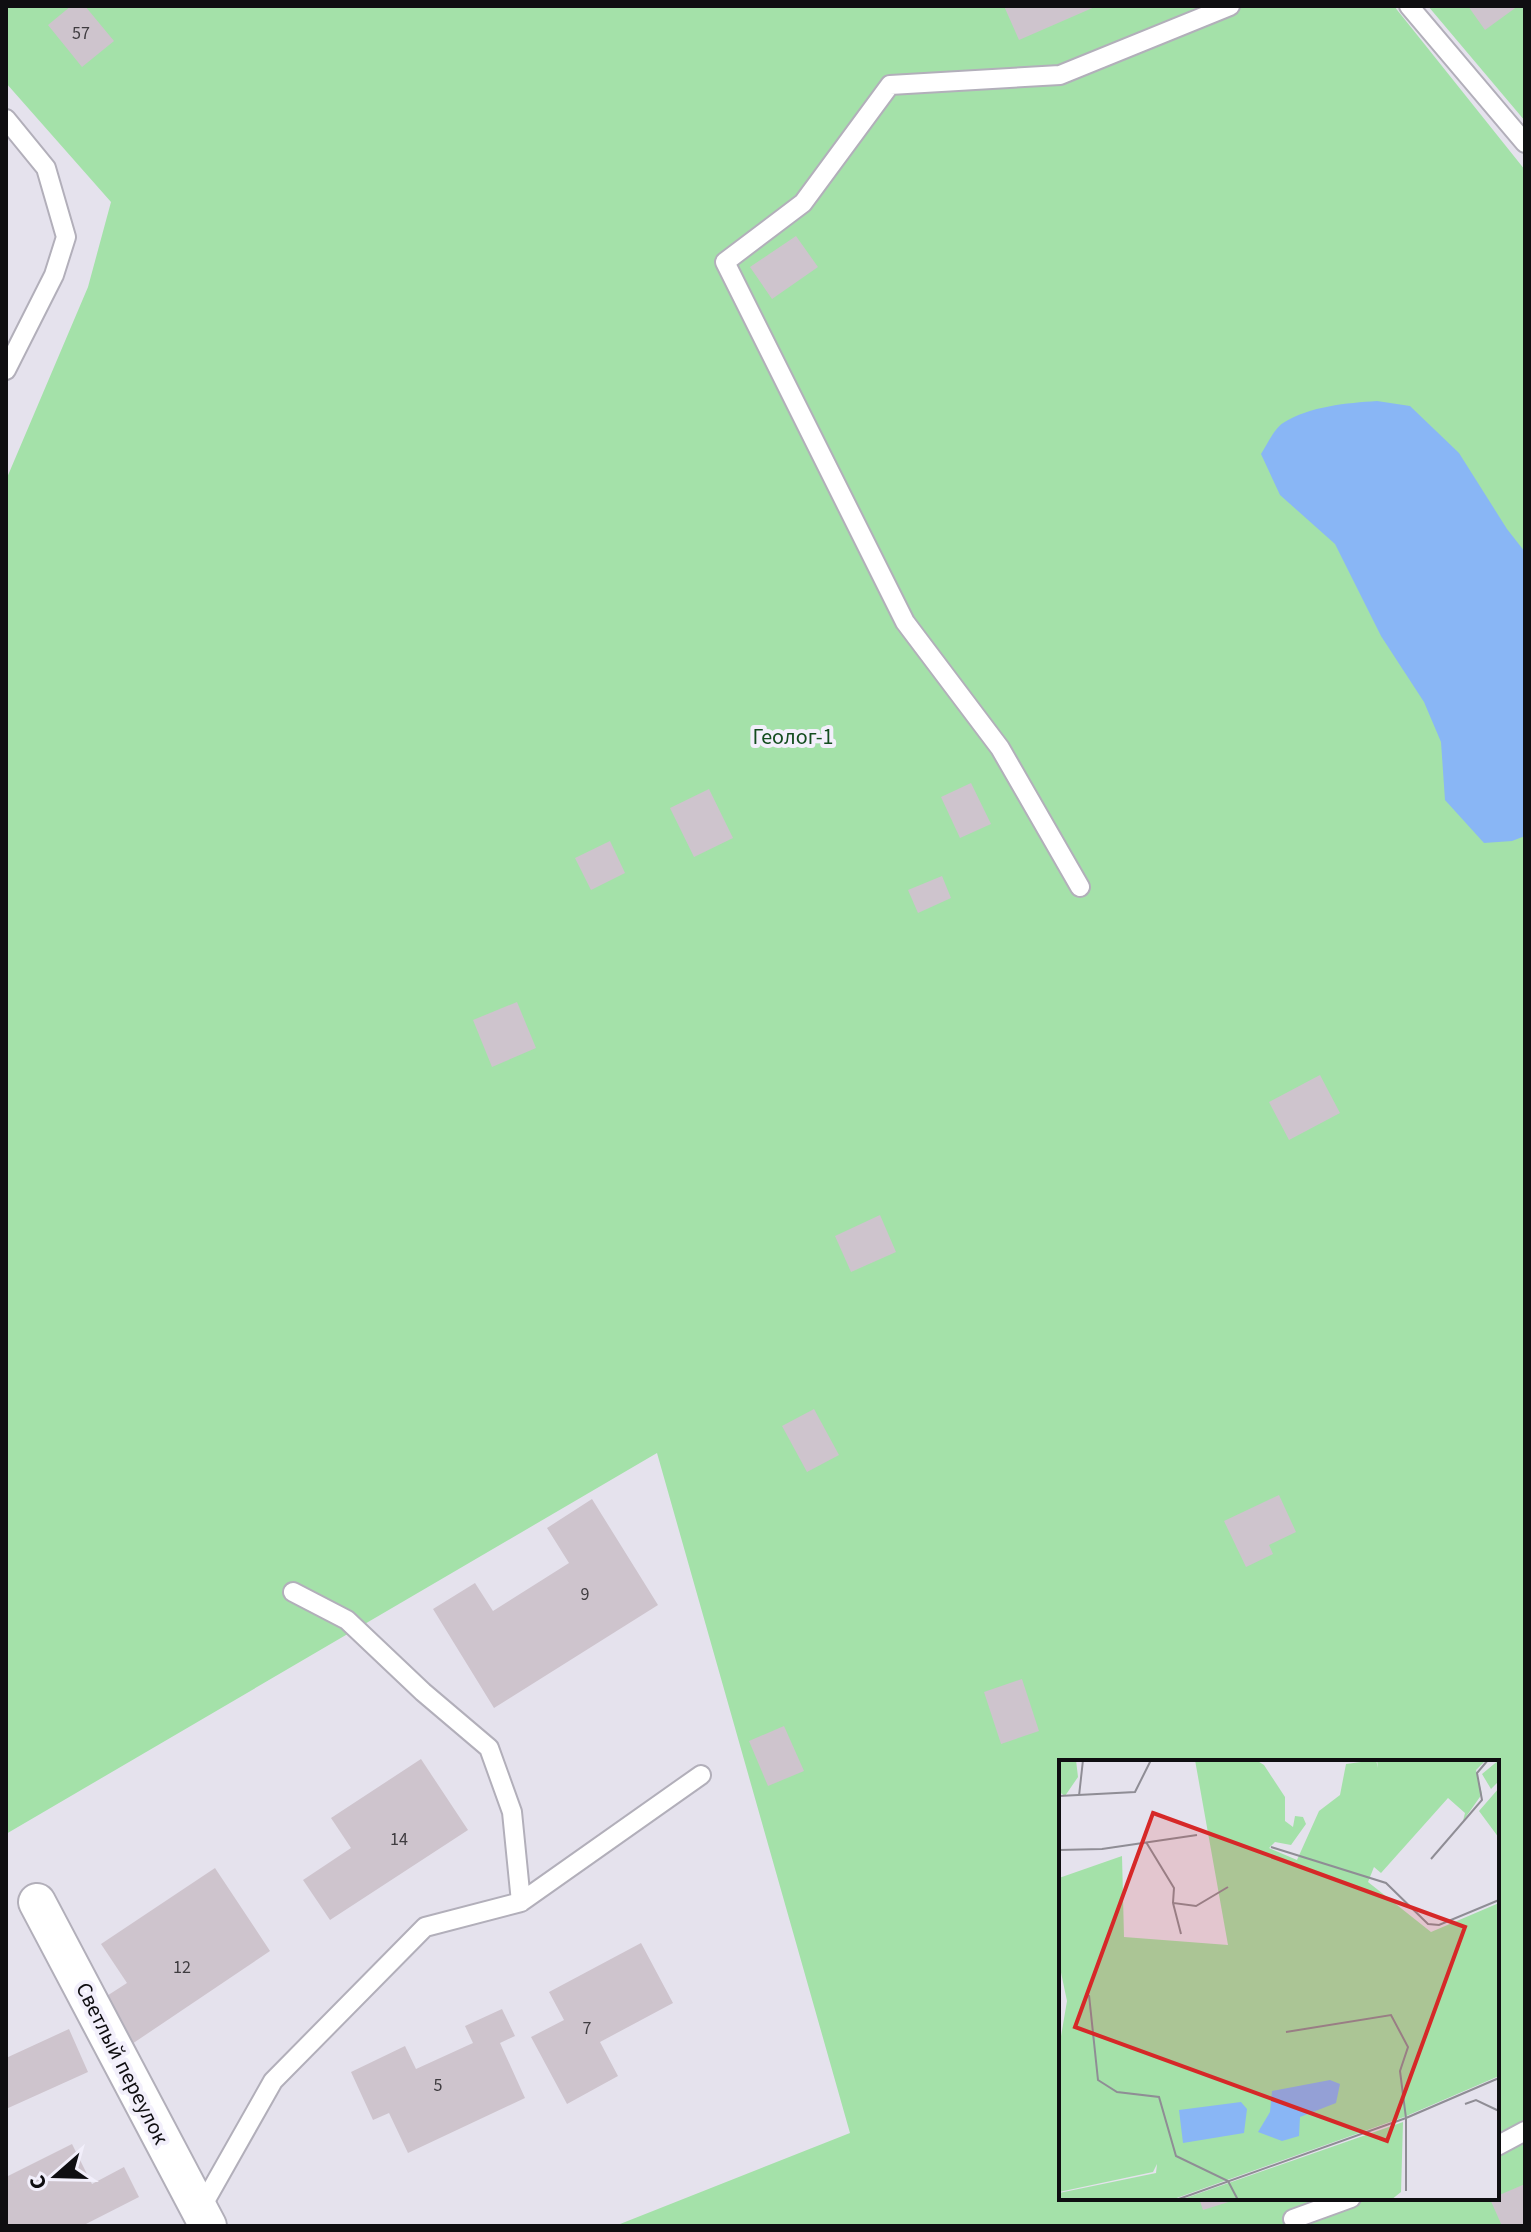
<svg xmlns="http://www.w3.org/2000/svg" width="1531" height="2232" viewBox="0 0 1531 2232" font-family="'Source Sans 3',sans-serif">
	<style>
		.green { fill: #a4e1a9; fill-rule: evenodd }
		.water { fill: #89b6f5 }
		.building { fill: #cec4cd }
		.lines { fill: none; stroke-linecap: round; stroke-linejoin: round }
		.lane-casing { stroke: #b2afba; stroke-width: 22 }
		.street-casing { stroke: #b2afba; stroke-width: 40 }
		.lane { stroke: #fff; stroke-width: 18 }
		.street { stroke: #fff; stroke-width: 36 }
		.labels { text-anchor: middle; stroke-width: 8; stroke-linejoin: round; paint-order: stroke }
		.number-label { font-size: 18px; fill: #3f3c40 }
		.park-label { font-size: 22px; fill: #134d1f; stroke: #f2effb }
		.street-label { font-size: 22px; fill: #0f0e11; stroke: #f2effb }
		.inset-road { fill: none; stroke: #8f8d95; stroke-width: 2 }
		.view { fill: #d62828; fill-opacity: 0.15; stroke: #d62828; stroke-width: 4 }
		.inset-edge { fill: none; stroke: #0f0e11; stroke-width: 4 }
	</style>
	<rect width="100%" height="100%" fill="#e5e2ed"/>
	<path class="green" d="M 6,6 L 1394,6 L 1525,170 L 1525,2226 L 615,2226 L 850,2133 L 657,1453 L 6,1834 L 6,480 L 88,287 L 111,202 L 6,83 ZM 1061,1762 L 1497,1762 L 1497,2198 L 1061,2198 Z
		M 1428,6 L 1525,6 L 1525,121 Z"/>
	<path class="water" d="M 1377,401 L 1410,406 L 1459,453 L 1507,529 L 1525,552 L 1525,836 L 1512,841 L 1484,843 L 1445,800 L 1441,742 L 1424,702 L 1381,636 L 1335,544 L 1280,495 L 1261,454 C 1267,445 1274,429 1283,423 C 1310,406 1347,403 1377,401 Z"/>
	<path class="building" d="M 71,6 L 85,6 L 114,41 L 82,67 L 48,25 Z
		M 1004,6 L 1097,6 L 1019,40 Z
		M 1468,6 L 1518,6 L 1485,30 Z
		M 796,236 L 818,267 L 772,299 L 750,267 Z
		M 971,783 L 991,824 L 960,838 L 941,797 Z
		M 709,789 L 733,838 L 694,857 L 670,808 Z
		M 610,841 L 625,873 L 591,890 L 575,858 Z
		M 942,876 L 951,898 L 918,913 L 908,890 Z
		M 517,1002 L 536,1048 L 492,1067 L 473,1020 Z
		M 1320,1075 L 1340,1113 L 1289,1140 L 1269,1102 Z
		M 880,1215 L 896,1252 L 851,1272 L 835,1236 Z
		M 814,1409 L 839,1455 L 807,1472 L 782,1426 Z
		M 1279,1495 L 1296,1532 L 1269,1545 L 1273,1554 L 1246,1567 L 1224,1521 Z
		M 592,1499 L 658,1605 L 494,1708 L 433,1609 L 475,1583 L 493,1611 L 569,1563 L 547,1528 Z
		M 1022,1679 L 1039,1731 L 1001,1744 L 984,1692 Z
		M 784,1726 L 804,1771 L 768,1786 L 749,1741 Z
		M 421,1759 L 468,1830 L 330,1920 L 303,1880 L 351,1848 L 331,1818 Z
		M 215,1868 L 270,1951 L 129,2046 L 99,2001 L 127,1983 L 101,1944 Z
		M 641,1943 L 673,2003 L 600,2042 L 618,2076 L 567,2104 L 531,2037 L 564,2020 L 549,1992 Z
		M 502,2009 L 515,2036 L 500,2043 L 525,2098 L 408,2153 L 389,2113 L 373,2120 L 351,2072 L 405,2046 L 416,2069 L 473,2043 L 465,2026 Z
		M 69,2029 L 88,2072 L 6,2109 L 6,2058 Z
		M 72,2144 L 92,2184 L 124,2167 L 139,2197 L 82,2226 L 6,2226 L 6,2177 Z
		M 1525,2184 L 1525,2226 L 1502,2226 L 1490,2199 Z
		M 1199,2198 L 1238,2198 L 1238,2199 L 1203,2210 Z"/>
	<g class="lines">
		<g class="lane-casing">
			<path id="lane" d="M 1409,6 L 1525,143
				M 6,119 L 46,168 L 66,237 L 54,275 L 6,370
				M 1080,887 L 1000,748 L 905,622 L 725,262 L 803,203 L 890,85 L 1060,75 L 1230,6
				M 521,1902 L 701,1775
				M 1497,2146 L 1525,2131
				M 200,2210 L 273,2081 L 425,1927 L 521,1902 L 512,1812 L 489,1748 L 423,1692 L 347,1620 L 293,1592
				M 1293,2219 L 1351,2198"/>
		</g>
		<g class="street-casing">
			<path id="street" d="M 37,1902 L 208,2226"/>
		</g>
		<use href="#lane" class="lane"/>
		<use href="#street" class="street"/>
	</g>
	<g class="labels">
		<g class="number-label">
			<text x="81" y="39">57</text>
			<text x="585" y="1600">9</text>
			<text x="399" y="1845">14</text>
			<text x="182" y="1973">12</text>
			<text x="587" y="2034">7</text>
			<text x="438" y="2091">5</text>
		</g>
		<g class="park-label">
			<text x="793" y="744">Геолог-1</text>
		</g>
		<g class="street-label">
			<text transform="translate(123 2063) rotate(63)" y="8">Светлый переулок</text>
		</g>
	</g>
	<g transform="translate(1059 1760)">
		<rect width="440" height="440" fill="#e5e2ed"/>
		<path d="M 0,0 L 17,0 L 19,17 L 6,36 L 0,32 ZM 136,0 L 197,0 L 205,5 L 226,37 L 226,61 L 234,67 L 236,56 L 244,57 L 247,64 L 232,85 L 216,82 L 210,88 L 238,100 L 260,51 L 281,35 L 287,4 L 317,0 L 319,8 L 318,0 L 427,0 L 417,10 L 423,34 L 404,61 L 406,53 L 389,38 L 322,113 L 315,107 L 309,122 L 372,172 L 440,143 L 440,316 L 345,357 L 112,440 L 0,440 L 0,433 L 97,413 L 98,404 L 94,412 L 0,432 L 0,288 L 8,241 L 0,203 L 0,118 L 63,96 L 65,177 L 169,185 ZM 440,0 L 440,21 L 432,29 L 423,14 ZM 440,28 L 440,78 L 420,51 ZM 344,362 L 342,432 L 332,440 L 121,440 Z" fill="#a4e1a9"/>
		<path d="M 271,320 L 281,324 L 277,343 L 241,357 L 240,376 L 223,381 L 199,372 L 211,352 L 213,331 ZM 182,342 L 188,349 L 185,373 L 124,383 L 120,350 Z" fill="#89b6f5"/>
		<path class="inset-road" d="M 0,36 L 76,32 L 92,0M 20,36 L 24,0M 87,82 L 115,128 L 114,143 L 137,146 L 169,127M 212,87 L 327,123 L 369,164 L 380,165 L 440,140M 0,90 L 43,89 L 138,75M 372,99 L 423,40 L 418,13 L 429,0M 114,143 L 122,174M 30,235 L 39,320 L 58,332 L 100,337 L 117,396 L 169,421 L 179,440M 406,344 L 417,340 L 440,351M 347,431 L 347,358 L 440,318M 117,440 L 347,358 L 341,311 L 349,287 L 332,255 L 227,272"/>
		<path class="view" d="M 94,53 L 406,167 L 328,381 L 16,267 Z"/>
		<rect width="440" height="440" class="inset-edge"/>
	</g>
	<rect width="1531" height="2232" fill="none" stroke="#0f0e11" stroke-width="16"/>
	<g transform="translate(56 2176) rotate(250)" stroke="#f2effb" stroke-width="6" paint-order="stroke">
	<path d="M0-6L14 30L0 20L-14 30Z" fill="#0f0e11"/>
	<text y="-12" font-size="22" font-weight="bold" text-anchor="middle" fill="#0f0e11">С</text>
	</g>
</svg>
